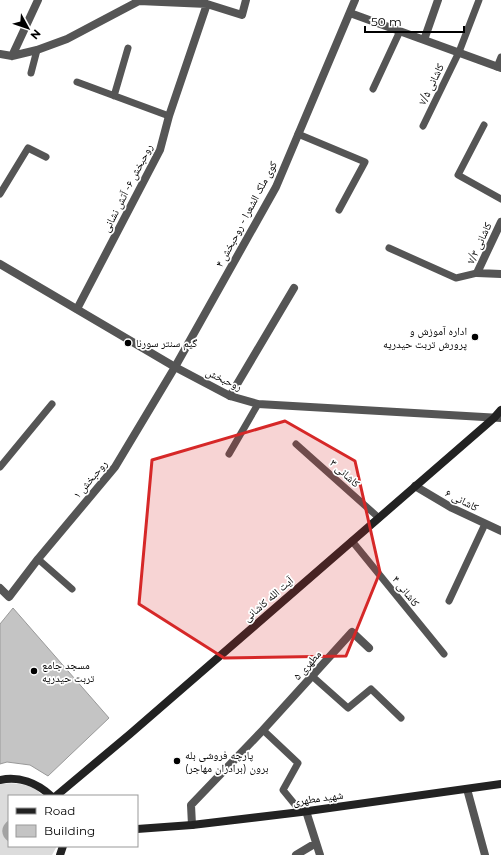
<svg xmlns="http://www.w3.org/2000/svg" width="501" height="855" viewBox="0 0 501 855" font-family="Montserrat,'Noto Naskh Arabic',sans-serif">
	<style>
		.green { fill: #dcdcdc }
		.water { fill: #a3a3a3 }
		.building { fill: #c4c4c4; stroke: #999 }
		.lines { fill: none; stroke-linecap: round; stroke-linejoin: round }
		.service { stroke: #555; stroke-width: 7 }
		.minor { stroke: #555; stroke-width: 8 }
		.tertiary { stroke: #555; stroke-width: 8 }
		.secondary { stroke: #222; stroke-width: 8 }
		.marked { fill: #d62828; fill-opacity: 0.2; stroke: #d62828; stroke-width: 3; stroke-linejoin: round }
		.poi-dot { fill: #000; stroke: #fff; stroke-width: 1.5 }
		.labels { text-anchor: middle; stroke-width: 3.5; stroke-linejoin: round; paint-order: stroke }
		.street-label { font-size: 11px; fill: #000; stroke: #fff }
		.poi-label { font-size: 11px; fill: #000; stroke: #fff; text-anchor: start }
	</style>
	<rect width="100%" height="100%" fill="#fff"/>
	<path class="green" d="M 0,784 C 15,782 33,784 43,796 L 9,796 L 9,846 L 57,846 L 52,855 L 0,855 Z"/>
	<path class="water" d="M 9,820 L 9,842 C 0,836 0,826 9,820 Z"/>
	<path class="building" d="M 13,608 L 109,718 L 48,776 L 30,765 L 7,762 L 0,764 L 0,624 Z"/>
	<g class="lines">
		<path class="service" d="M 497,67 L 501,57
			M 31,73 L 37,50
			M 77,82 L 169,116
			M 373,89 L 400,31
			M 114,96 L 128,48
			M 484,125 L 458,175 L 501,199
			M 423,126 L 459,52 L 479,0
			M 298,134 L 365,162 L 339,210
			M 0,194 L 28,148 L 46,157
			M 389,248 L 456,278 L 477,273
			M 296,444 L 379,518
			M 229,454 L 258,404
			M 0,467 L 52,404
			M 352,541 L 444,654
			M 38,559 L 72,589
			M 449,601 L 485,524
			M 312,676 L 348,708 L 371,689 L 401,718
			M 263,730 L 298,763 L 283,790 L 301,812"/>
		<path class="minor" d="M 350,13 L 501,68
			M 424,40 L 438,0
			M 0,54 L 12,56 L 37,50 L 67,39 L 139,1 L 207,4 L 242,15 L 246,0
			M 12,56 L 38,0
			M 501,222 L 477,273 L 501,274
			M 77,309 L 160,150 L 169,116 L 207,4
			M 230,396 L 294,288
			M 415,486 L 452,508 L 501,531
			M 0,588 L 9,597 L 38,559 L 115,467 L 175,367 L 276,187 L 355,0
			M 467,789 L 485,855
			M 306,811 L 320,855
			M 192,825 L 191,805 L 263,730 L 352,632 L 369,648
			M 296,855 L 316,843"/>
		<path class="tertiary" d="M 0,264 L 175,367 L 230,396 L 258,404 L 501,418"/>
		<path class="secondary" d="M 0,780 C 19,776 37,783 51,796
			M 56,796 L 130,734 L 494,418 L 501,410
			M 137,829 L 192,825 L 301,812 L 501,784
			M 60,855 L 63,846"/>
	</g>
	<path class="marked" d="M 285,421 L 355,461 L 380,572 L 346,656 L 224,658 L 139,604 L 152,460 Z"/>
	<g class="poi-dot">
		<circle cx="475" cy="337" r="4"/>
		<circle cx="128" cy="343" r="4"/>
		<circle cx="34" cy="671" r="4"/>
		<circle cx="177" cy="761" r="4"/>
	</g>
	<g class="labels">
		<g class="street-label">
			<text transform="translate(431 84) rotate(-64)" y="4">کاشانی ۷/۵</text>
			<text transform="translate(127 188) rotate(-63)" y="4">روحبخش ۶- آتش نشانی</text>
			<text transform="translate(246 214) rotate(-62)" y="4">کوی ملک الشعرا - روحبخش ۴</text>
			<text transform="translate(479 243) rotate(-65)" y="4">کاشانی ۷/۳</text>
			<text transform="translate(224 379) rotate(25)" y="4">روحبخش</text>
			<text transform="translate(345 473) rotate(42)" y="4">کاشانی ۳</text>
			<text transform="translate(90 479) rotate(-50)" y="4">روحبخش ۱</text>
			<text transform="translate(462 500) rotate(27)" y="4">کاشانی ۶</text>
			<text transform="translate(406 591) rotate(51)" y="4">کاشانی ۴</text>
			<text transform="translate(268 599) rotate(-41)" y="4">آیت الله کاشانی</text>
			<text transform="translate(307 665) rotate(-48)" y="4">مطهری ۵</text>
			<text transform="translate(318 798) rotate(-8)" y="4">شهید مطهری</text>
		</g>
		<g class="poi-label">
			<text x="467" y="335" text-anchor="end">اداره آموزش و<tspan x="467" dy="13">پرورش تربت حیدریه</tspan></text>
			<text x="136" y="347">گیم سنتر سورنا</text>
			<text x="42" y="669">مسجد جامع<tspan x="42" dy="13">تربت حیدریه</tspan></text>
			<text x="185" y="759">پارچه فروشی بله<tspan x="185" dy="13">برون (برادران مهاجر)</tspan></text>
		</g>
	</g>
	<rect x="8" y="795" width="130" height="52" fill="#ffffff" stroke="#999999"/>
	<rect x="16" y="808" width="20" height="6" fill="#222222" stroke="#999999"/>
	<text x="44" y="815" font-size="12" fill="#000000">Road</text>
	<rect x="16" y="825" width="20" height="12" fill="#c4c4c4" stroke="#999999"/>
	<text x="44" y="835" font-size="12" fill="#000000">Building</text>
	<g transform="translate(28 28) rotate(130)" stroke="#ffffff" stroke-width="3" paint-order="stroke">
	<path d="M0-3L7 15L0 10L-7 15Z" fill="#000000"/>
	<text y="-6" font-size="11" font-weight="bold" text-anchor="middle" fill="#000000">N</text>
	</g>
	<path d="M365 26v6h99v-6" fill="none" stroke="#000000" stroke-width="2"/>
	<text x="371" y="26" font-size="12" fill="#000000" stroke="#ffffff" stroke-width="3" paint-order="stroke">50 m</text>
</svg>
